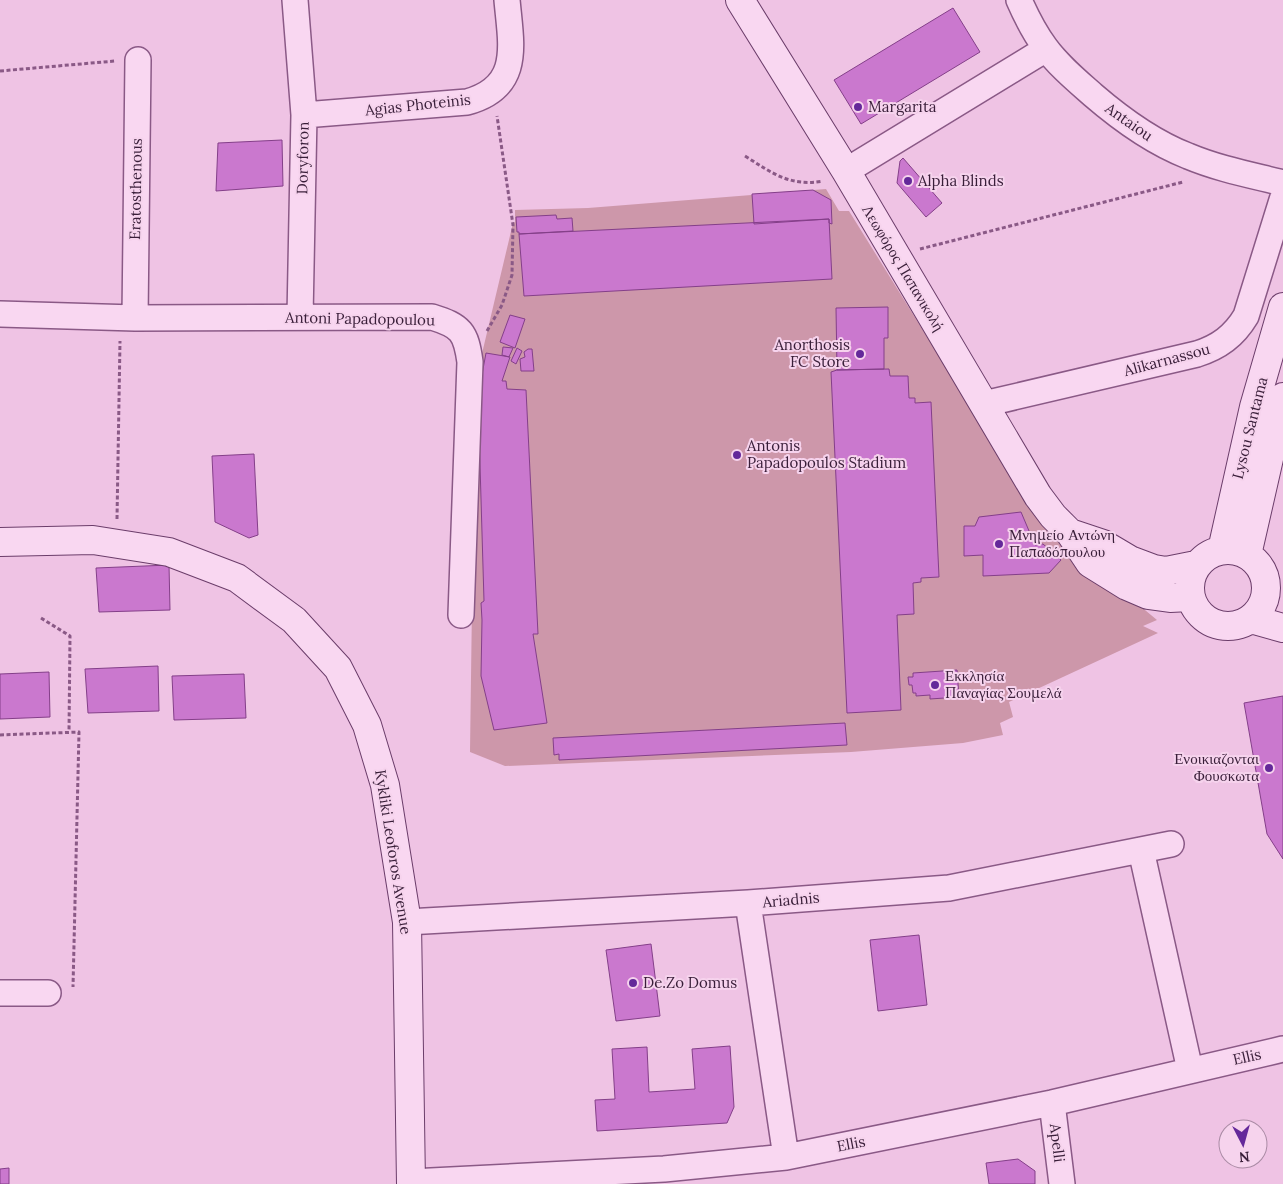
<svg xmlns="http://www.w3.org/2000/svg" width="1283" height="1184" font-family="Lora,serif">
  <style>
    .green { fill: #cd97aa }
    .building { fill: #ca78ce; stroke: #843f89 }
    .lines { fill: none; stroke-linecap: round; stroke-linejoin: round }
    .street-casing { stroke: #8a5986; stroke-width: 28 }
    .secondary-casing { stroke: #6b3d6a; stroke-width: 30 }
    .path { stroke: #8a5986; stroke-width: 3; stroke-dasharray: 4 2.5; stroke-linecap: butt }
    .street { stroke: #f9d7f1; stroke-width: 25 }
    .secondary { stroke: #f9d7f1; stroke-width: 28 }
    .poi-dot { fill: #64289a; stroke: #f6d3ed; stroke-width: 2 }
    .labels { text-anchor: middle; stroke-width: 4; stroke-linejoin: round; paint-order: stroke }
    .street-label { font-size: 15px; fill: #391e39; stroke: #f6d3ed }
    .poi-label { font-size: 15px; fill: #391e39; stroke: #f6d3ed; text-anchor: start }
  </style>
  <rect width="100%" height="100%" fill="#efc3e4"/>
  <!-- green -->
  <path class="green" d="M826,189L839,211H849L1045,527L1157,620L1143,626L1158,633L1009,702L1013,717L1000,723L1003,735L963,743L851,752L505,766L470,752L475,383L513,223L515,222V210L588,208Z"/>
  <!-- building -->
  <path class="building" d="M953,8L980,52L861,124L834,80Z
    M282,140L283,186L216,191L218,143Z
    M903,158L942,203L926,217L897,183L900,161Z
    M813,190L831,200L832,224L829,223V219L754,224L752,194Z
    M556,215L557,219L572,218L573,231L519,234V232H517L516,217Z
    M829,219L832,279L524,296L519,234Z
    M888,307V338H884V369L837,370L836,308Z
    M510,315L525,319L515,348L500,342Z
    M503,347L513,348L509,357L502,355Z
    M517,348L522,351L516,364L511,361Z
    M528,349H532L534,371H521L520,359L525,357L524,352Z
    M486,353L510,357L502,381H506L507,389L526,390L538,634H533L547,723L494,730L481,676L482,620L481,603L484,601L478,396Z
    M889,369L890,376H908L909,398H915V403L931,402L939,577L921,578V582L913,583L914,614L897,615L901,710L847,713L831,372L837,370Z
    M254,454L258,535L249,538L215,522L212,456Z
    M1021,512L1035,545L1043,544L1061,560L1049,573L983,576V555L964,556V526H975L979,517Z
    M169,565L170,610L99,612L96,568Z
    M158,666L159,711L88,713L85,669Z
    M957,670L959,697L930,699V695L916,696V693H913L912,685H909L908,677H913V673Z
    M49,672L50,717L0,719V674Z
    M244,674L246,718L174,720L172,676Z
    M1283,696V859L1267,834L1244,703Z
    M845,723L847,745L559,760V754L554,755L553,738Z
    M919,935L927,1005L878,1011L870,940Z
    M651,944L660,1016L616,1021L606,950Z
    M730,1046L734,1107L727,1123L597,1131L595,1100L615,1099L612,1049L647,1047L649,1092L695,1089L692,1049Z
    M1018,1159L1035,1171V1184H989L986,1163Z
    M9,1168V1184H0V1169Z"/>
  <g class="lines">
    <!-- street casing -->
    <g class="street-casing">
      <path id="street" d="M295,0L304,115L300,317
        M1019,0C1026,16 1034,32 1045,47C1058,65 1076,80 1093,95C1122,120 1152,142 1188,156C1219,169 1251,175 1283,183
        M304,115L467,102C522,87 511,45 507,0
        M846,171L1046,49
        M0,314L135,318L432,317C461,326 466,332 470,362L461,615
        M135,318L138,60
        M984,404L1197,354C1219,347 1234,336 1246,316L1283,197
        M1141,850L1190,1070
        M748,903L786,1157
        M407,922L748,903L949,888L1171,844
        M0,993H48
        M1052,1103L1062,1184
        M411,1182L664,1169L786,1157L1052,1103L1283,1049"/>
    </g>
    <!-- secondary casing -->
    <g class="secondary-casing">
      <path id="secondary" d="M740,0L846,171L1038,496L1053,516L1070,533L1090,563L1127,586L1148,595L1170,598L1190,597
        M1070,533L1103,544L1130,560L1154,569L1166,571L1196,565
        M0,542L93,540L169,552L237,578L294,620L338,668L367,725L385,785L407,922L411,1184
        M1190 588a38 38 0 1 1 76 0a38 38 0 1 1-76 0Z
        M1222,550L1254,407L1283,307
        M1247,555L1283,397
        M1251,619L1283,628"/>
    </g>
    <!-- path -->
    <path class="path" d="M0,71L115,61
      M745,156C772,173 790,187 823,181
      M920,249L1183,182
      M487,331L502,305L512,275L513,225L497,116
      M117,519L120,341
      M41,618L70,636L69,732
      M0,735L79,732L73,987"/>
    <!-- street -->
    <use href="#street" class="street"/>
    <!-- secondary -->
    <use href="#secondary" class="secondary"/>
  </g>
  <!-- markers -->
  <g class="poi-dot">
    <circle cx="858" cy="107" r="5"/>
    <circle cx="908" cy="181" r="5"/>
    <circle cx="860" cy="354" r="5"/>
    <circle cx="737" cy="455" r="5"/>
    <circle cx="999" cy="544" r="5"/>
    <circle cx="935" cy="685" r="5"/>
    <circle cx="1269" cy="768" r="5"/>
    <circle cx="633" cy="983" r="5"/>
  </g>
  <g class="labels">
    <!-- street labels -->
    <g class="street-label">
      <text transform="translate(418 105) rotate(-6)" y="5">Agias Photeinis</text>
      <text transform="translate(1129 122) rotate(35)" y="5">Antaiou</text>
      <text transform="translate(303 158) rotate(-89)" y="5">Doryforon</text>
      <text transform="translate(136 189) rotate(-89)" y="5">Eratosthenous</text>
      <text transform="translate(903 268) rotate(59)" y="5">Λεωφόρος Παπανικολή</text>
      <text transform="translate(360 319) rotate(1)" y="5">Antoni Papadopoulou</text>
      <text transform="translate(1167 360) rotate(-15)" y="5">Alikarnassou</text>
      <text transform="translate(1250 428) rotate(-76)" y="5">Lysou Santama</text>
      <text transform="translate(393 852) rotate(81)" y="5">Kykliki Leoforos Avenue</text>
      <text transform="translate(791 900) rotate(-5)" y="5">Ariadnis</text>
      <text transform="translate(1247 1057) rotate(-13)" y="5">Ellis</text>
      <text transform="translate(1057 1143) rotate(83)" y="5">Apelli</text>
      <text transform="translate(851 1144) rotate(-11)" y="5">Ellis</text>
    </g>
    <!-- poi labels -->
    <g class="poi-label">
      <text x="868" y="112">Margarita</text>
      <text x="918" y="186">Alpha Blinds</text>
      <text x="850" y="350" text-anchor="end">Anorthosis<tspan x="850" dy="17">FC Store</tspan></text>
      <text x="747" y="451">Antonis<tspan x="747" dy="17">Papadopoulos Stadium</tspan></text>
      <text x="1009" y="540">Μνημείο Αντώνη<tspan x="1009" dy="17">Παπαδόπουλου</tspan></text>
      <text x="945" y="681">Εκκλησία<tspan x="945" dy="17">Παναγίας Σουμελά</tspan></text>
      <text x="1259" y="764" text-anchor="end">Ενοικιαζονται<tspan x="1259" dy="17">Φουσκωτα</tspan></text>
      <text x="643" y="988">De.Zo Domus</text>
    </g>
  </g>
  <!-- north arrow -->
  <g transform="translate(1243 1144) rotate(174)"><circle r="24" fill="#f6d3ed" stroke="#aa8ba5"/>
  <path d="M0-4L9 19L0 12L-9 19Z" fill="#64289a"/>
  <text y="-8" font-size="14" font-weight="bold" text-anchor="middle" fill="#391e39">N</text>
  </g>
</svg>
